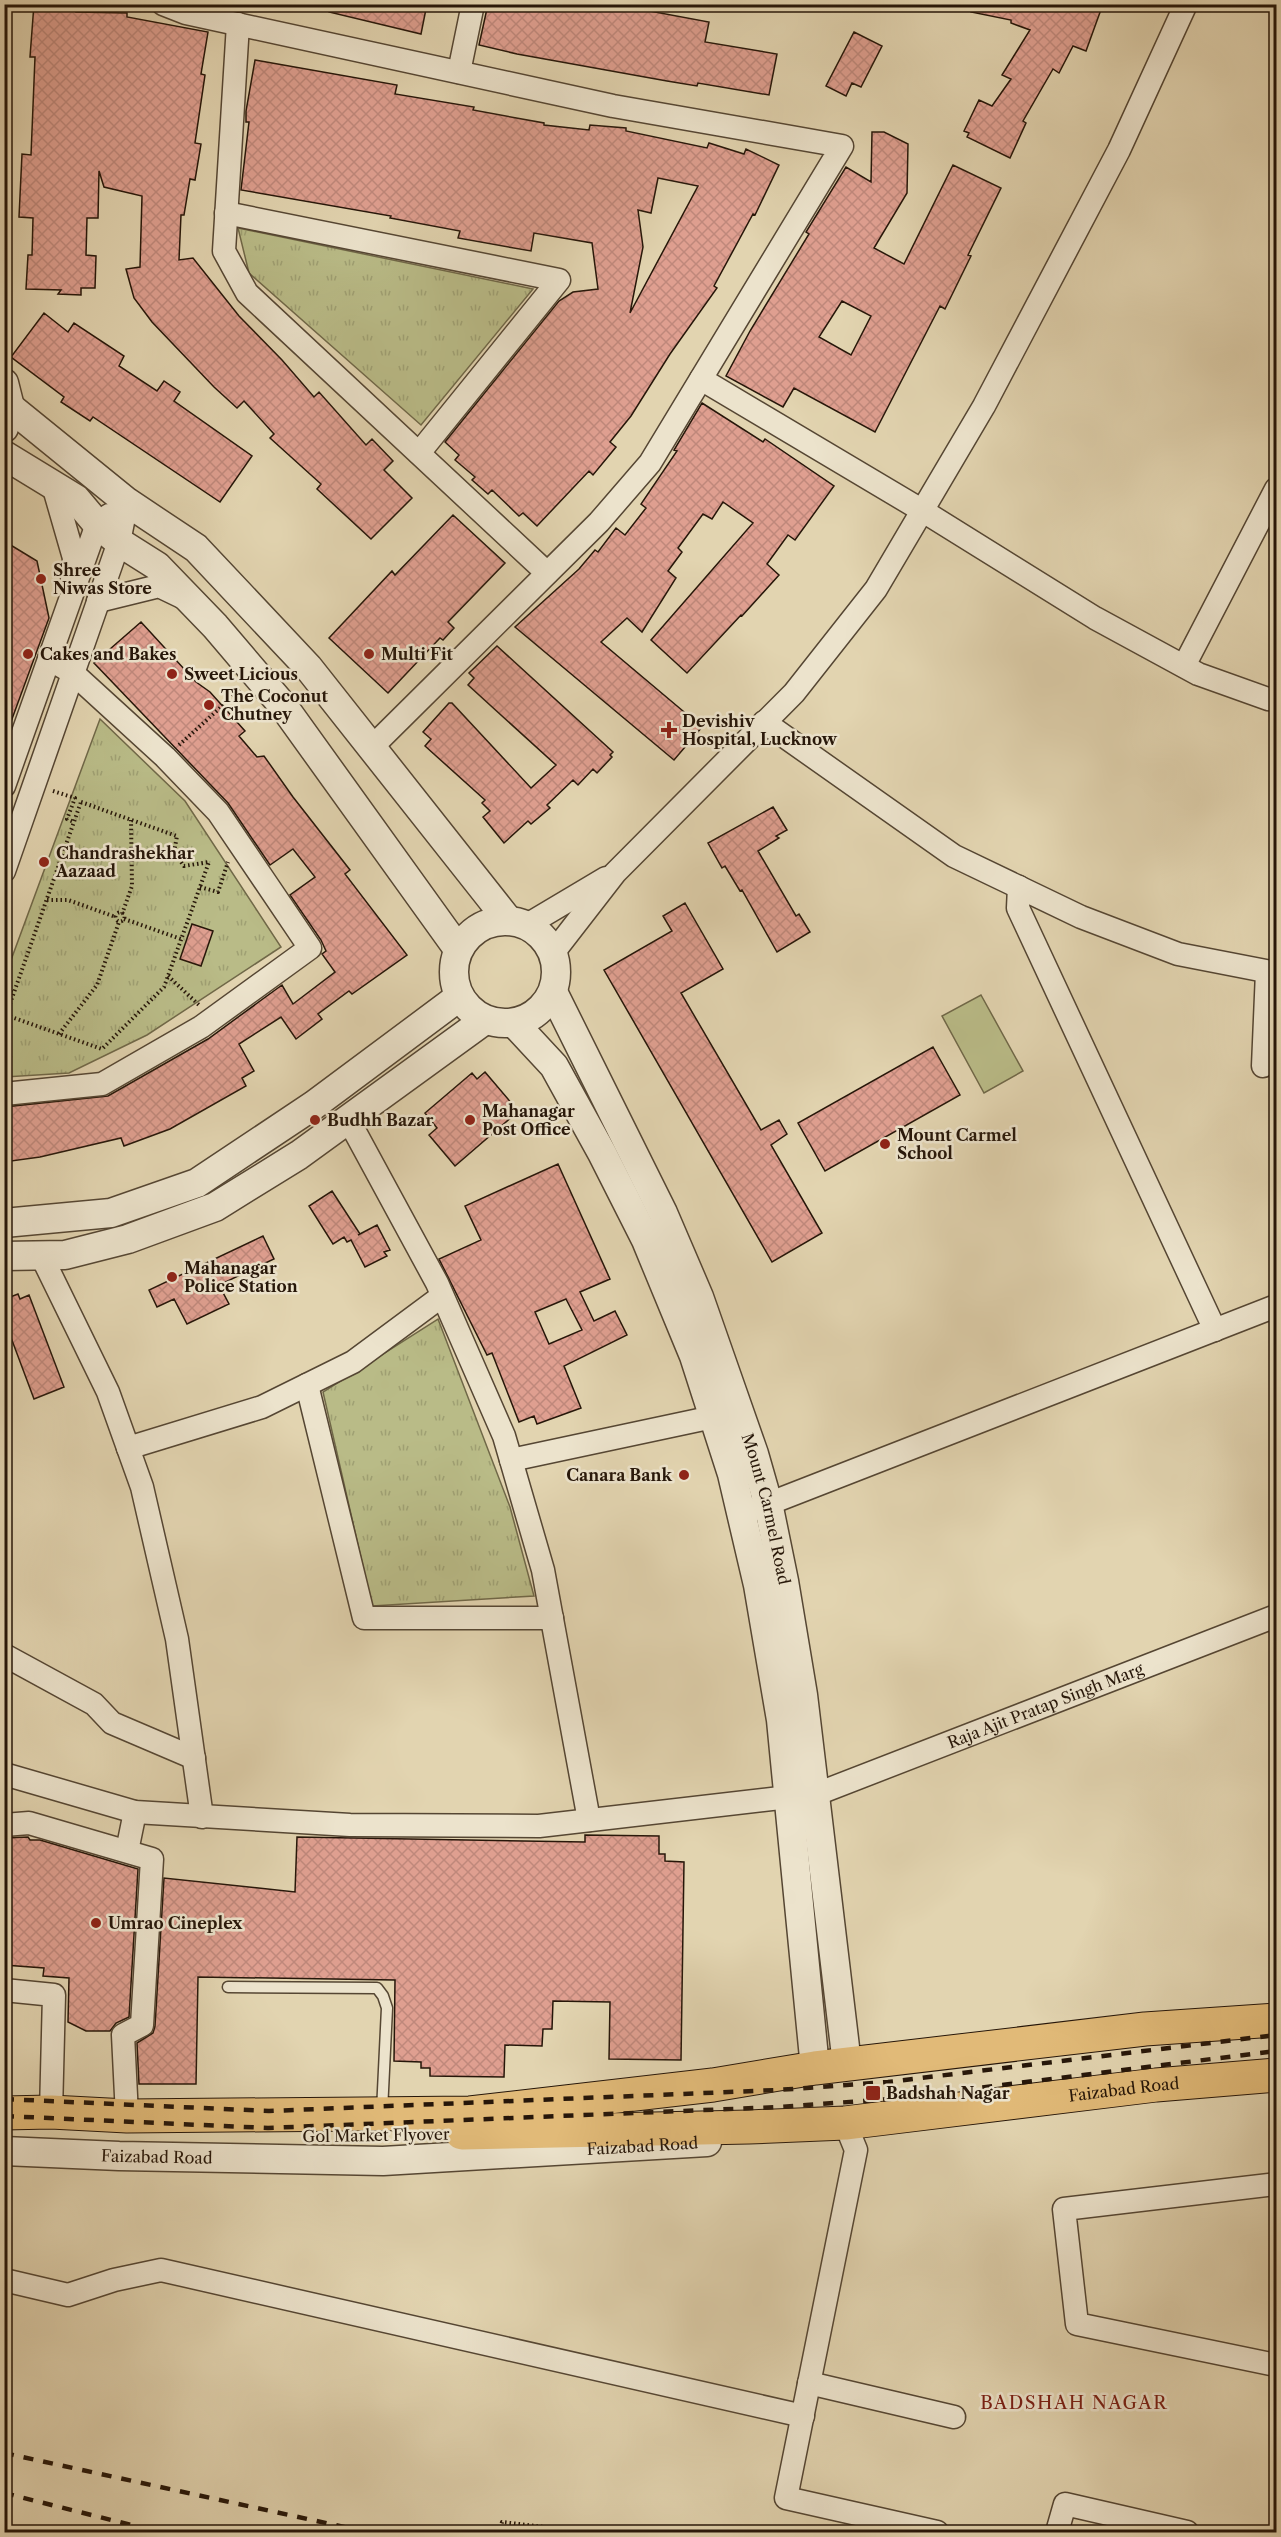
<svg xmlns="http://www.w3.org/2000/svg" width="1281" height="2537" font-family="'Libre Caslon Text',serif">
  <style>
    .grass { fill: url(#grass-tufts); stroke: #706848; stroke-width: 1.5 }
    .pitch { fill: #b9bb87; stroke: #706848; stroke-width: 1.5 }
    .building { fill: url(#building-cross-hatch); stroke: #261609; stroke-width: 1.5; fill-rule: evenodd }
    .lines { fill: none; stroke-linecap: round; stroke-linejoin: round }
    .service-casing { stroke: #554633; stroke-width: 13 }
    .minor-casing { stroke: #554633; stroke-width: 25 }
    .tertiary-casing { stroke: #554633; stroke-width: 31 }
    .primary-casing { stroke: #261609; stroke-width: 35 }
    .path { stroke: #261609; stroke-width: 4; stroke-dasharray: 1.5 3; stroke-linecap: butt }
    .service { stroke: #ece3cc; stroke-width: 10 }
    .minor { stroke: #ece3cc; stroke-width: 22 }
    .tertiary { stroke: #ece3cc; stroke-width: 28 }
    .primary { stroke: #e1ba78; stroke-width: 33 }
    .rail { stroke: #261609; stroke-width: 4.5; stroke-dasharray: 10 10; stroke-linecap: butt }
    .poi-dot { fill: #8f2418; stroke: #ece3cc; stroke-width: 2 }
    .labels { text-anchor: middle; stroke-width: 5; stroke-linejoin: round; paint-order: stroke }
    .poi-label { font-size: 16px; font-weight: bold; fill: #261609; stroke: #ece3cc; text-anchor: start }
    .street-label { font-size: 16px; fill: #261609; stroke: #ece3cc }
    .neighbourhood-label { font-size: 18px; letter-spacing: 1.5px; fill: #7a1f14; stroke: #ece3cc }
  </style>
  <defs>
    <pattern id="grass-tufts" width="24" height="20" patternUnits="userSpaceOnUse" patternTransform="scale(1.5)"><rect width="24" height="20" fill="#b9bb87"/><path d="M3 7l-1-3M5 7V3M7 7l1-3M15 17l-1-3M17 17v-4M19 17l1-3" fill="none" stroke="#9fa073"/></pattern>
    <pattern id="building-cross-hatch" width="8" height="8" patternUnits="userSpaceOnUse" patternTransform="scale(1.5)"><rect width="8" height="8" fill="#df9f90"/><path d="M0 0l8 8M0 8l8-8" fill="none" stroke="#bf887b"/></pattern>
  </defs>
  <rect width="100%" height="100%" fill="#e2d4b0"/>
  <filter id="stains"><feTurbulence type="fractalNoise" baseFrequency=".00333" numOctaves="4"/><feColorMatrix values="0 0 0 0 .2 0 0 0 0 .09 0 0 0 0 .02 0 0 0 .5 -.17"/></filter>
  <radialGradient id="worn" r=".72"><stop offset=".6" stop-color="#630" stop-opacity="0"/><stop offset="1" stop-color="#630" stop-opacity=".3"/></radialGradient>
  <!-- grass -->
  <path class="grass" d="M238,228L533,289L421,425L249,273Z
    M100,719L185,801L281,947L147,1035L69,1073L5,1077L4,979Z
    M438,1319L510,1507L534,1596L372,1606L323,1392Z"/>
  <!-- pitch -->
  <path class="pitch" d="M981,995L1023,1071L984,1093L942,1016Z"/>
  <!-- building -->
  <path class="building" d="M34,4H77L76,12L127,13V17L208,32L201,74L205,75L195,143L201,144L195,180L190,179L184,215H181L179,260L193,258L239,316L282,360L314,397L319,392L366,445L372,439L393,461L384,470L412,498L371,539L317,489L321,484L270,438L274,434L244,401L237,408L214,387L152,322L134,298L126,269L140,267L142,196L104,187L99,171L98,218H87L86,255L96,256L95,288H81V295L58,294L61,290L26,289L28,255H32L33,218L19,217L22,154L31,155L35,57H30Z
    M330,4H427L421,34L329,12Z
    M488,4H612L709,22L705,42L777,54L769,95L698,83L697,86L667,81L517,54L479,45Z
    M972,4H1103L1086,51L1073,46L1059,73L1053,69L1023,121L1026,123L1010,158L967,137L969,133L964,131L979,100L992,106L1011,79L1002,75L1030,30L1011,23V20L971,12Z
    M854,32L882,46L861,87L852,83L846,96L826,86Z
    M255,60L397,85L395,94L474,107L473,110L544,123V125L589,130L590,125L626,128V131L707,148L709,143L744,154L746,149L779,165L755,215L753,214L714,286L717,288L670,354L631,416L610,442L616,447L593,475L589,471L537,526L523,513L519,516L492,490L488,494L472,480L475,477L455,460L459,455L445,442L559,301L573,292L598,289L592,243L534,233L531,251L458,238L460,231L390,218L391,216L241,190L249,122H246V111ZM658,178L698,186L630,313L643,247L638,210L651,213Z
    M872,132H884L908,144L907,193L874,248L904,264L953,165L1001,188L968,255L971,256L945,309L940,306L875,432L794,388L783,407L726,376L750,331L809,234L806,232L846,167L871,182ZM842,301L871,316L851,355L819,337Z
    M44,313L68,332L74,323L124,356L119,366L157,391L164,381L180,392L174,401L252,456L220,502L93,417L90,421L61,402L64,397L11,357Z
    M702,403L763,442L765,439L834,486L795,540L788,535L767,564L779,575L742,616L741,615L687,673L651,640L753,523L723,502L712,519L703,514L678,548L682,552L668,571L676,578L642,632L627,618L601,642L702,727L674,760L515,627L579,569L595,550L598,552L616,528L625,535L646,508L641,504L677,451L674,450Z
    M453,515L505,563L448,622L454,628L443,640L440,638L388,693L329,638L392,571L395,575Z
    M4,541L37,561L49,618L5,738Z
    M141,622L196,682L210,692L245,731L239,736L257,757L264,756L293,797L350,870L345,874L407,955L352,994L349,991L318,1014L322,1019L296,1039L281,1017L239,1044L254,1071L242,1078L246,1086L170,1129L124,1146L121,1138L40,1157L4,1162V1107L108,1096L208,1039L282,985L293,1004L335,972L322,954L326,951L321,940L290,895L315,877L293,849L270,865L228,803L94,663Z
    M497,646L613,752L610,755L612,757L597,773L593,769L578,785L573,780L547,805L550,808L531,824L528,821L504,843L483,817L490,811L482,803L485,800L425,746L431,739L423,732L449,703H452L531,788L556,765L468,685L474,678L469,673Z
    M773,807L787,830L776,836L779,838L758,851L796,916L799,914L810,932L777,952L742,890L740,891L725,866L722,868L708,843Z
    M685,903L723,969L681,993L761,1130L779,1120L787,1134L771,1145L822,1233L772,1262L604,970L672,931L663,916Z
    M192,924L213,931L201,966L180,959Z
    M933,1047L960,1095L825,1171L798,1123Z
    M485,1072L513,1105L508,1110L513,1116L455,1166L429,1135L437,1128L425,1113L472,1073L477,1079Z
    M558,1164L610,1279L580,1292L594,1321L615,1311L627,1335L564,1366L581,1408L537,1424L534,1416L519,1422L492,1353L487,1355L439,1259L481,1240L465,1206ZM566,1299L582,1330L549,1344L535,1312Z
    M332,1191L360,1234L358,1235L377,1225L390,1250L384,1252L387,1256L365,1267L351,1240L347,1242L344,1237L333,1244L309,1206Z
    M263,1236L274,1259L219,1285L229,1304L187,1324L174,1299L157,1307L149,1290Z
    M18,1294L20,1299L29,1295L64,1387L34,1399L4,1319L5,1299Z
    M585,1835L659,1836V1854H665V1861L684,1862L681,2060L609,2059L610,2002L553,2001L552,2029H543L542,2046L505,2045L504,2077L430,2076V2068H421V2062L394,2061L395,1980L198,1977L196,2084H139L137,2043L153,2033L155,2026L164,1878L295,1892L297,1837L585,1842Z
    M28,1837L30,1840H40L138,1869L129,2017L116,2023L110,2031H86L68,2022L69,1978L43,1976L44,1968L4,1965V1838Z"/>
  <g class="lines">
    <!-- service casing -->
    <g class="service-casing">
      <path id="service" d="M228,1987L377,1988L383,1996L387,2008L382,2111"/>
    </g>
    <!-- minor casing -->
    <g class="minor-casing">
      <g id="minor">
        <path d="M163,4L186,13L613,106L842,146L650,463L599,522L371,748"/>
        <path d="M238,24L224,251L247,293L547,573"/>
        <path d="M459,72L473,4"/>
        <path d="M226,213L559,280L419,453"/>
        <path d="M701,379L923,511L1095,618L1198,674L1268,699L1276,700"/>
        <path d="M53,485L74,558L72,578"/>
        <path d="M98,601L159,586L184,598"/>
        <path d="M1184,666L1276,489"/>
        <path d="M764,722L954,856L1081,917L1178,954L1276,973"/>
        <path d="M4,786L97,524L109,515"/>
        <path d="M4,871L119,542L127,502"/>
        <path d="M1019,887L1018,908L1215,1330"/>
        <path d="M527,925L606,878"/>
        <path d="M553,953L615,873L794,693L876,589L984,406L1119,150L1186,4"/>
        <path d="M1263,1066L1267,972"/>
        <path d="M4,1094L102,1084L201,1027L310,948L218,812L165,757L73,673L49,659"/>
        <path d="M348,1119L437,1283L504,1436L543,1570L589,1820"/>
        <path d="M41,1255L108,1392L142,1487L177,1639L202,1817"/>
        <path d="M307,1385L364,1618H552"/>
        <path d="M128,1448L262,1407L353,1362L442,1296"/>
        <path d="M511,1460L713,1417"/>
        <path d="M755,1509L1276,1306"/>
        <path d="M4,1655L94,1704L112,1723L194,1758"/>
        <path d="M4,1774L135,1812L350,1825L539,1826L789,1797"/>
        <path id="s1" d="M814,1795L1276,1616"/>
        <path d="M4,1825L29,1823L152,1859L142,2025L123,2035L127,2116"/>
        <path d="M127,1851L135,1812"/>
        <path d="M4,1990L54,1995L51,2112"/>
        <path d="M845,2123L856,2150L786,2498L937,2532"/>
        <path d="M1276,2184L1064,2209L1077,2324L1276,2365"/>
        <path d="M4,2280L68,2295L114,2280L161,2270L803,2416"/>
        <path d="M809,2383L954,2417"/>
        <path d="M1057,2532L1065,2504L1187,2532"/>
      </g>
    </g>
    <!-- tertiary casing -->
    <g class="tertiary-casing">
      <g id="tertiary">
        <path d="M4,383L10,407L4,428"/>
        <path d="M10,407L127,502L196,548L308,667L508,920"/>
        <path d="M4,455L76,499L97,524L119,542L157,566L215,626L284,707L458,949"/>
        <circle cx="505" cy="972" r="51"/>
        <path id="s2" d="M553,992L663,1213L699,1297L754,1454L768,1503L784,1581L803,1695L847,2064"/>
        <path d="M514,1023L554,1066L602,1153L646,1240L694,1356L732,1474L758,1585L781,1720L815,2068"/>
        <path d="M4,1223L111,1213L197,1183L314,1105L459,997"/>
        <path d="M4,1256L65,1255L128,1239L215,1207L299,1155L485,1020"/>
        <path id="s3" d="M4,2151L119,2156L383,2161L707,2142"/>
      </g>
    </g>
    <!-- primary casing -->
    <g class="primary-casing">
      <g id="primary">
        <path d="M4,2113L51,2112L127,2116L470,2113L713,2085L815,2068L1145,2029L1276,2020"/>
        <path id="s4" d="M462,2133L749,2127L845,2123L1156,2085L1276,2075"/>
      </g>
    </g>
    <!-- path -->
    <path class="path" d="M179,745L240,690
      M53,791L75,798L67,819L74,822
      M81,802L177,836L174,852L184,866L209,862L164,987L102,1049L6,1015Z
      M200,887L218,892L228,862
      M47,900H68L116,917
      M115.5 917a4.5 4.5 0 1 1 9 0a4.5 4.5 0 1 1-9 0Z
      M122,914L132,886L131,820
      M124,919L181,939
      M168,976L199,1005
      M4,993L6,990L14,993
      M59,1034L97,985L119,922
      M499,2532L502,2522L553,2528"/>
    <!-- service -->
    <use href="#service" class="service"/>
    <!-- minor -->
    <use href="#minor" class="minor"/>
    <!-- tertiary -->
    <use href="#tertiary" class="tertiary"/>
    <!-- primary -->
    <use href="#primary" class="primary"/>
    <!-- rail -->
    <path class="rail" d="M4,2099L269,2111L778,2090L888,2082L1276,2035
      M4,2116L268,2128L779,2107L890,2099L1276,2051
      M4,2453L367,2532
      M4,2493L159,2532"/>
  </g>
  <!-- markers -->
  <g class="poi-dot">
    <circle cx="41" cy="579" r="6"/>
    <circle cx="28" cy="654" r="6"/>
    <circle cx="369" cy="654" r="6"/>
    <circle cx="172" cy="674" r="6"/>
    <circle cx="209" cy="705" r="6"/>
    <path d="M666 721h6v6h6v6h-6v6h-6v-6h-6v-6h6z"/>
    <circle cx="44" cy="862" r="6"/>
    <circle cx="315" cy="1120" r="6"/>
    <circle cx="470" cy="1120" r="6"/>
    <circle cx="885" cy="1144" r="6"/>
    <circle cx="172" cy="1277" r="6"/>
    <circle cx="684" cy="1475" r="6"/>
    <circle cx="96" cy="1923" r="6"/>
    <rect x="865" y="2085" width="16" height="16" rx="3"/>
  </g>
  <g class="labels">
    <!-- poi labels -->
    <g class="poi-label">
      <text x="53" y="576">Shree<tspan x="53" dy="18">Niwas Store</tspan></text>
      <text x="40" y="660">Cakes and Bakes</text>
      <text x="381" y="660">Multi Fit</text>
      <text x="184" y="680">Sweet Licious</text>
      <text x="221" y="702">The Coconut<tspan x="221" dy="18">Chutney</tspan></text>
      <text x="682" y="727">Devishiv<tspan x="682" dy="18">Hospital, Lucknow</tspan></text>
      <text x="56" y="859">Chandrashekhar<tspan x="56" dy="18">Aazaad</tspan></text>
      <text x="482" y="1117">Mahanagar<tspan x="482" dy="18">Post Office</tspan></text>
      <text x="327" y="1126">Budhh Bazar</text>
      <text x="897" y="1141">Mount Carmel<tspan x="897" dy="18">School</tspan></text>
      <text x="184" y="1274">Mahanagar<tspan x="184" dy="18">Police Station</tspan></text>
      <text x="672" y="1481" text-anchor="end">Canara Bank</text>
      <text x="108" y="1929">Umrao Cineplex</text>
      <text x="886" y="2099">Badshah Nagar</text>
    </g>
    <!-- street labels -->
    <g class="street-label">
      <text dy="6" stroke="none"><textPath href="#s2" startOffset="561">Mount Carmel Road</textPath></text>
      <text dy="6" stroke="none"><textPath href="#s1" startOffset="248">Raja Ajit Pratap Singh Marg</textPath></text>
      <text dy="6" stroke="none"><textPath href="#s4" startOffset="664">Faizabad Road</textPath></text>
      <text transform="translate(376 2135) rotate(-1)" y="6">Gol Market Flyover</text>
      <text dy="6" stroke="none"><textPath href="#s3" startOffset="639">Faizabad Road</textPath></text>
      <text dy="6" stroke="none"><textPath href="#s3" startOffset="153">Faizabad Road</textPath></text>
    </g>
    <!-- neighbourhood labels -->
    <g class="neighbourhood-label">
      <text x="1074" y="2409">BADSHAH NAGAR</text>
    </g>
  </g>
  <!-- margin -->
  <rect width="1281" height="2537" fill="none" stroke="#e2d4b0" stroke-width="24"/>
  <rect x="6" y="6" width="1269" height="2525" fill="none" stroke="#261609" stroke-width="3"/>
  <rect x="12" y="12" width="1257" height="2513" fill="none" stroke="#261609" stroke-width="1.5"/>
  <rect width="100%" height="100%" filter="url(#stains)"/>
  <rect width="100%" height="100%" fill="url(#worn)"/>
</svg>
